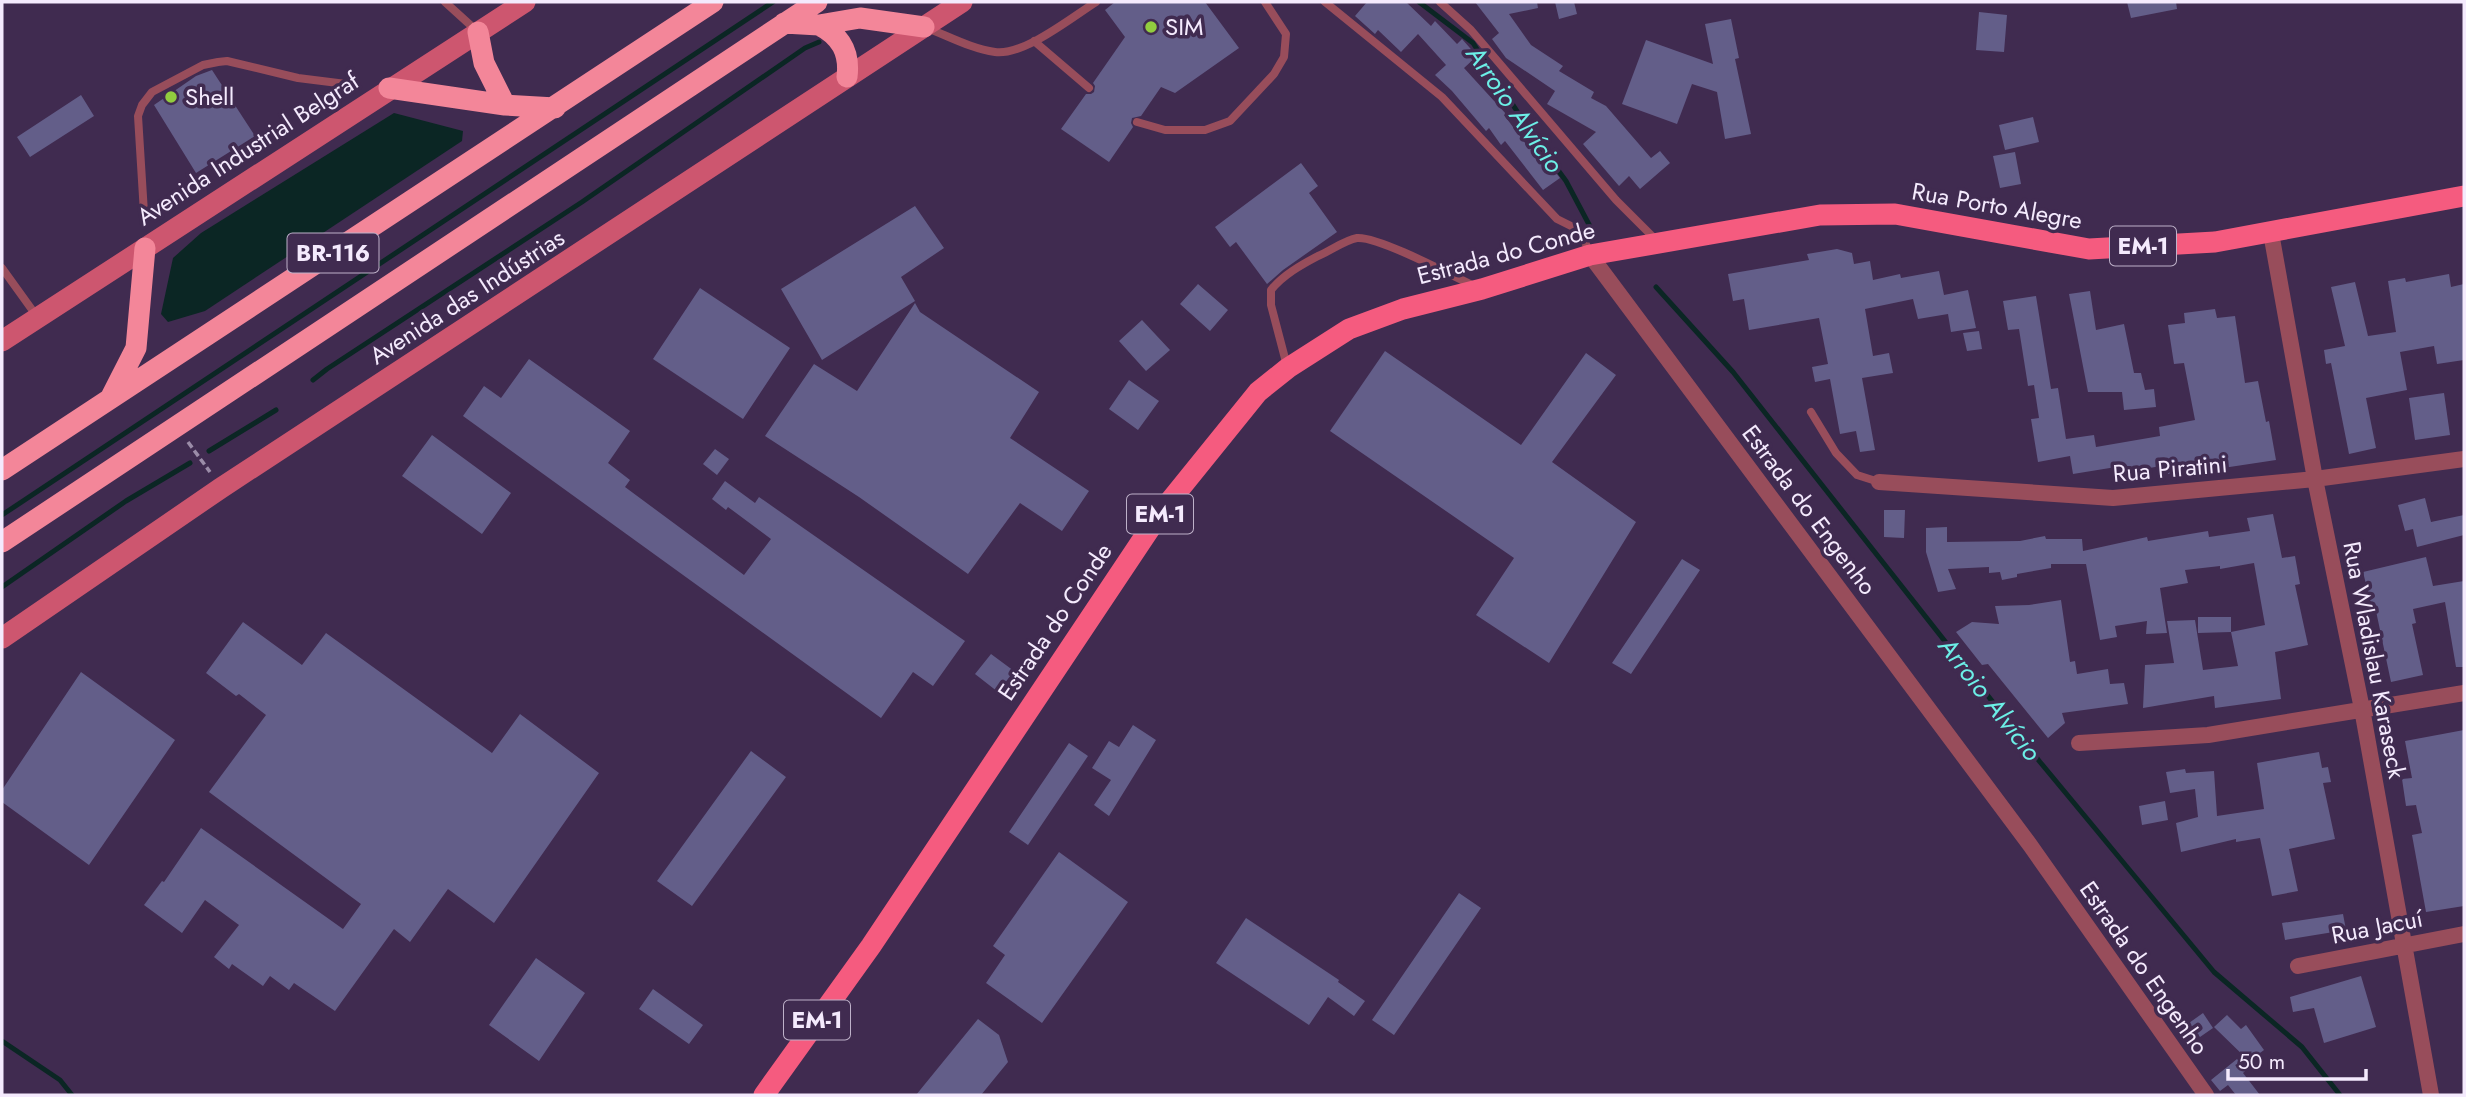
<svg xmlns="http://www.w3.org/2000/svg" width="2466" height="1097" font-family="Jost,sans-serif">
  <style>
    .water { fill: #0b2624 }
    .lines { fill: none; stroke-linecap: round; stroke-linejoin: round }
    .stream { stroke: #0b2624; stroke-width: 5 }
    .building { fill: #635e89 }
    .path { stroke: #9b8ca8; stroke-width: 3.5; stroke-dasharray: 7 3.5; stroke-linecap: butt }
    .lane { stroke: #984d5b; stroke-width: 8 }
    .street { stroke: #984d5b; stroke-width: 16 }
    .secondary { stroke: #cd566f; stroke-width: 21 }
    .primary { stroke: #f55b7f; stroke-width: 21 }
    .highway { stroke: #f38699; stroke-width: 21 }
    .poi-dot { fill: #92cd3f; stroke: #402b50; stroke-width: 2.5 }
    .labels { text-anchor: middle; stroke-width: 7; stroke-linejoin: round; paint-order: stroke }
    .shield { fill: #402b50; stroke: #beb1c9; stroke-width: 2 }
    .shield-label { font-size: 23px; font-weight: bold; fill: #f4eafd }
    .poi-label { font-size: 24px; fill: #f4eafd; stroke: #402b50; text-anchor: start }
    .street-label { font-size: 24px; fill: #f4eafd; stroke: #402b50 }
    .water-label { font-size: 26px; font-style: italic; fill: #6cefe7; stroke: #402b50 }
  </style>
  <rect width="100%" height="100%" fill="#402b50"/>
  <!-- water -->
  <path class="water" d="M394,113L463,131L462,141L205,311L168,322L161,314L173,258L201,233Z"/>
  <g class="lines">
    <!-- stream -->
    <path class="stream" d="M1419,2L1473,43L1533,136L1566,181L1593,232
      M1656,287L1733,372L2040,762L2214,972L2302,1047L2340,1095
      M313,380L327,369L582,202L805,48L819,42
      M209,451L276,410
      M2,515L773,2
      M2,587L126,501L190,463
      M2,1041L60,1080L72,1095"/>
  </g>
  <!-- building -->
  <path class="building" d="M1115,2H1205L1239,48L1175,93L1161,87L1141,116L1132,118L1131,123L1133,127L1109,162L1061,129L1086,94H1091L1094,92L1095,86L1093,83L1125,37L1105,10Z
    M1367,2H1406L1431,26L1435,21L1457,44L1462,39L1477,56L1464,68L1506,114L1504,115L1528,147L1532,143L1560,178L1543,190L1505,141L1501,145L1489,128L1486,131L1452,91L1435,75L1446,65L1418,34L1401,52L1378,30L1375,34L1355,16Z
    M1475,2H1537L1538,8L1509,14L1531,45L1563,66L1559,71L1594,92L1591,98L1606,106L1651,158L1660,151L1670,163L1640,189L1629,176L1619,186L1583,144L1596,132L1547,104L1555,91L1506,58L1492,39L1499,33Z
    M1555,2H1574L1577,14L1559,19Z
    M2127,2H2176L2177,9L2131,18Z
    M1979,12L2007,15L2004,52L1976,50Z
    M1731,19L1739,58L1735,59L1751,134L1725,139L1717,92L1692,84L1677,124L1622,104L1646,40L1713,64L1705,24Z
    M212,70L255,136L196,173L154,105L196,76Z
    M81,95L94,116L30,157L17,137Z
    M2033,117L2039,142L2005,150L1999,125Z
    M2015,152L2021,184L2000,188L1993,156Z
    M1301,163L1318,186L1309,193L1337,232L1283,270L1267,284L1236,242L1230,247L1215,227Z
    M915,206L944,248L901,277L915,301L822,360L781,289Z
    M1837,249L1852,253L1854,264L1870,261L1873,280L1900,274L1901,278L1939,271L1944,295L1968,290L1976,328L1951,332L1948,314L1918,319L1913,299L1865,309L1873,356L1889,353L1893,373L1862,378L1875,450L1860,452L1856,431L1840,434L1830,379L1815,382L1812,367L1828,364L1819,318L1749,330L1744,299L1733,301L1728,274L1809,260L1807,254Z
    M2449,274L2451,287L2464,284V360L2437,364L2434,346L2400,352L2407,390L2366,398L2376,448L2349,454L2331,363L2326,364L2324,350L2345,346L2331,287L2355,282L2368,336L2396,332L2388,281L2405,278L2406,282Z
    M1198,284L1228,310L1210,331L1180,304Z
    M700,288L790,348L743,419L653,359Z
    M2090,291L2096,330L2124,324L2134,373H2141L2145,390L2154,389L2156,407L2124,410L2122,392H2088L2069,294Z
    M2036,296L2051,389L2058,388L2066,439L2094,435L2096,447L2160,436L2159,427L2195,420L2184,363L2174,364L2168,325L2185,323L2184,313L2215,309L2217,318L2235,316L2245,383L2258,381L2266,422L2269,421L2276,460L2203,471L2202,468L2168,474L2166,465L2117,474L2116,467L2073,474L2070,456L2038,462L2031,419L2039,418L2034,385L2028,386L2019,329L2008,330L2003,301Z
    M915,303L920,312L1039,392L1010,438L1089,491L1062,531L1020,503L968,574L859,497L765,436L814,364L857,391Z
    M1142,320L1170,350L1146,371L1119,341Z
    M1979,331L1982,349L1967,351L1963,333Z
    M1385,351L1521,445L1586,353L1616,375L1552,462L1636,522L1549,663L1476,615L1514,558L1330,431Z
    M529,359L630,431L608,463L630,480L625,487L744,575L771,539L728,507L726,510L712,499L725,481L755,503L759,497L965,641L933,686L913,672L881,718L463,416L484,386L501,398Z
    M1129,380L1159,401L1138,430L1109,409Z
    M2444,393L2450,435L2415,440L2409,398Z
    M432,435L511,493L482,534L402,476Z
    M715,449L729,459L717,475L703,464Z
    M2425,498L2431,522L2464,515V535L2417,547L2413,529L2405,531L2398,505Z
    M1884,510H1905L1904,538L1884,537Z
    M2273,514L2282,558L2295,556L2300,584L2295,585L2308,645L2275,652L2281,699L2215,708L2214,696L2143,708L2145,665L2174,663L2167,621L2195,620L2203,670L2238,666L2231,632L2265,625L2254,563L2220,569V566L2185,570L2188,583L2160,588L2167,633L2146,634L2147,621L2115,626L2117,637L2100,640L2086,564H2051V568L2017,574V577L2002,580L2000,572L1989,573V567L1948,569L1956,589L1938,592L1926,552V528L1947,527V542L2020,541L2045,536L2046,539H2082L2083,551L2147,537L2148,541L2208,531L2209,537L2250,531L2247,518Z
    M2426,557L2433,586L2464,581V667H2456L2445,602L2413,609L2416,623L2412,624L2423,675L2391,682L2376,611L2373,612L2363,572Z
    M1682,559L1700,570L1631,674L1612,663Z
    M2061,600L2070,662L2075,661L2077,674L2108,669L2110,684L2124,683L2128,704L2062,713L2065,723L2048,738L1988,664L1982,665L1956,632L1972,622L1999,624L1995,606L2029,605Z
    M2198,617H2231V632L2198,633Z
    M243,622L302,665L326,633L492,753L520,714L599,773L494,923L448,889L410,942L394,929L335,1011L294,983L289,990L270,976L263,986L232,964L229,969L214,957L239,925L205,900L182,933L144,905L162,881L164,882L201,828L343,929L361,904L209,792L266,715L239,694L236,696L206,673Z
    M991,654L1014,671L998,692L975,674Z
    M81,672L175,740L89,865L2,802V790Z
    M1133,725L1156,740L1109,816L1094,805L1111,780L1092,768L1109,741L1119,747Z
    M2464,730V906L2426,912L2412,835L2422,833L2416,805L2406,806L2402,779L2412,778L2405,741Z
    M1069,743L1088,756L1028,845L1009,832Z
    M751,751L786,777L692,906L657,881Z
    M2319,752L2322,768L2328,767L2331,782L2323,783L2335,839L2289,849L2298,891L2272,896L2260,838L2236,842V839L2181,852L2176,823L2198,817L2195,789L2170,793L2166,772L2185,769L2186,773L2214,771L2217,816L2264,809L2257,763Z
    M2165,801L2168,820L2142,825L2139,806Z
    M1059,852L1128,902L1042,1023L986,983L1005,955L993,946Z
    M1459,893L1481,908L1394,1035L1372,1020Z
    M2343,914L2346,930L2285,940L2282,923Z
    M1246,918L1339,980L1338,982L1365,1001L1354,1016L1328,997L1309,1025L1216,963Z
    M536,958L585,993L539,1061L489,1025Z
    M2361,976L2376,1027L2324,1043L2314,1008L2293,1012L2290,997Z
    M653,989L703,1025L689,1044L639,1009Z
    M2203,1013L2213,1028L2200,1037L2189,1023Z
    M2227,1015L2241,1029L2246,1025L2264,1050L2249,1061L2214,1027Z
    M978,1019L999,1035L1008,1062L981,1095H916Z
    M2237,1059L2246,1070L2243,1073L2260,1095H2236L2228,1085L2220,1091L2211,1080Z"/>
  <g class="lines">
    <!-- path -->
    <path class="path" d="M188,442L210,472"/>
    <!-- lane -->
    <path class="lane" d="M445,2L478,32
      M1325,2L1442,97L1557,219L1581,231L1590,255
      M1440,2L1471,30L1616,200L1658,242
      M927,28C948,36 972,49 995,52C1024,56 1072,17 1096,2
      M1034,41L1089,88
      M1137,122L1165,130H1205L1230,121L1274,74L1284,57L1286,34L1265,2
      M144,213L138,116L142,105L152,92L203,65L218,62L227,61L298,78L346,84
      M2,268L38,318
      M1287,366L1271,305V290C1283,275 1301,265 1318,256C1330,251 1345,240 1357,238C1378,236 1453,276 1476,287
      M1811,412L1836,453L1857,475L1879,482"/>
    <!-- street -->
    <path class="street" d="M2271,233L2315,479L2362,709L2431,1095
      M1590,255L2030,845L2206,1095
      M1879,482L2113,498L2315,479L2464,459
      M2079,743L2208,735L2464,693
      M2298,966L2464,934"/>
    <!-- secondary -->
    <path class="secondary" d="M2,341L525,2
      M2,638L221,488L962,2"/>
    <!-- primary -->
    <path class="primary" d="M764,1095L871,946L1161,512L1258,392L1288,368L1349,329L1403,309L1482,289L1590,255L1820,215L1895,214L2089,249L2215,242L2464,196"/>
    <!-- highway -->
    <path class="highway" d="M784,23L819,25L860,18L924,27
      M819,25C841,36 850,53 847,77
      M478,32L484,63L505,105
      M389,88L505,105L555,108
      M111,397L136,348L145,248
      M2,470L713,2
      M2,542L817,2"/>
  </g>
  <!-- markers -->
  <g class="poi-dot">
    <circle cx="1151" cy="27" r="7"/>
    <circle cx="171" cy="97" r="7"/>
  </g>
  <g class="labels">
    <!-- shield labels -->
    <g class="shield">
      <rect x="2110" y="226.5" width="66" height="39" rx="5"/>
      <rect x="287.5" y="233.5" width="91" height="39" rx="5"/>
      <rect x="1127" y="494.5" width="66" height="39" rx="5"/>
      <rect x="784" y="1000.5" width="66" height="39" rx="5"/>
    </g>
    <g class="shield-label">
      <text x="2143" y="254">EM-1</text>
      <text x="333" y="261">BR-116</text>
      <text x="1160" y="522">EM-1</text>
      <text x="817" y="1028">EM-1</text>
    </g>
    <!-- poi labels -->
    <g class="poi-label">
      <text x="1165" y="35">SIM</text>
      <text x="185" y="105">Shell</text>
    </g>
    <!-- street labels -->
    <g class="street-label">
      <text transform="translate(248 149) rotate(-33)" y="8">Avenida Industrial Belgraf</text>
      <text transform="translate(1997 206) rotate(10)" y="8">Rua Porto Alegre</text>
      <text transform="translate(1506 253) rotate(-15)" y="8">Estrada do Conde</text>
      <text transform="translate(467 297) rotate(-33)" y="8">Avenida das Indústrias</text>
      <text transform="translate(2170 469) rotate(-5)" y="8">Rua Piratini</text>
      <text transform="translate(1809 510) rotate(53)" y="8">Estrada do Engenho</text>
      <text transform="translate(1055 622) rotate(-56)" y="8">Estrada do Conde</text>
      <text transform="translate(2374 660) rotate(79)" y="8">Rua Wladislau Karaseck</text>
      <text transform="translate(2377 927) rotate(-11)" y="8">Rua Jacuí</text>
      <text transform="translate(2144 968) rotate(55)" y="8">Estrada do Engenho</text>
    </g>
    <!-- water labels -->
    <g class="water-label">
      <text transform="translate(1515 109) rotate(55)" y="9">Arroio Alvício</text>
      <text transform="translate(1990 699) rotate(52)" y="9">Arroio Alvício</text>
    </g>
  </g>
  <!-- border -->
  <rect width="2466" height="1097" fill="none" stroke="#f4eafd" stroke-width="7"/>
  <!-- scale -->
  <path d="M2228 1069v10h138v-10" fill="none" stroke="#f4eafd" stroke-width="3.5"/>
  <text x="2238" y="1069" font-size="21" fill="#f4eafd" stroke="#402b50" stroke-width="5" paint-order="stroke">50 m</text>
</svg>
